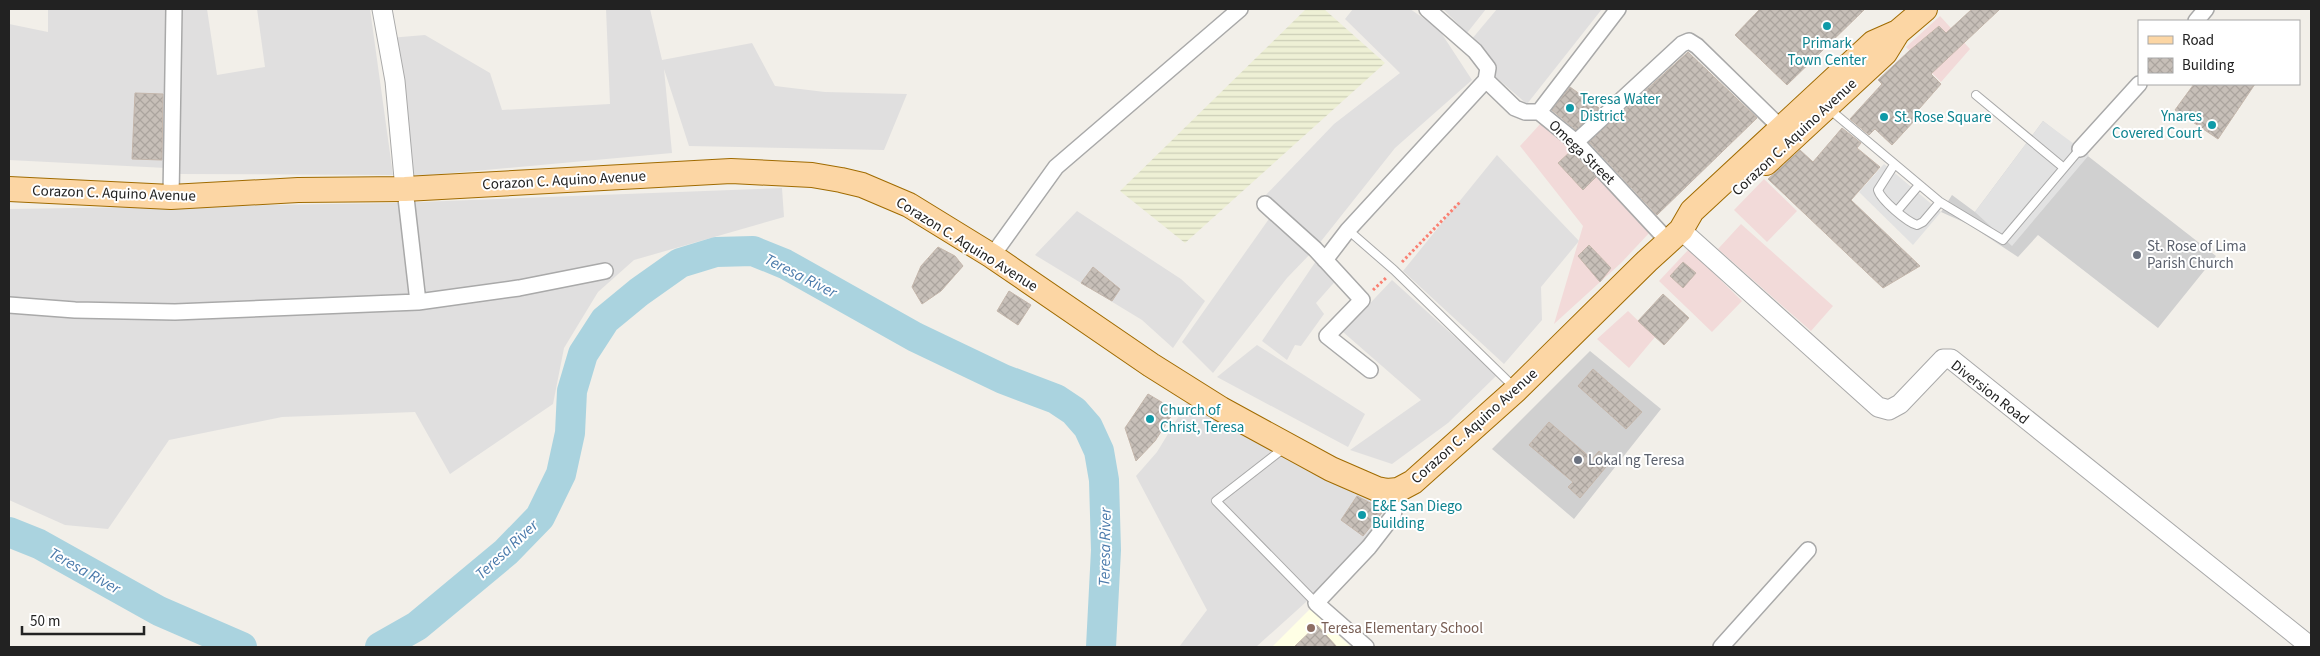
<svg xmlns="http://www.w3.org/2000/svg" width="2320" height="656" font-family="'Source Sans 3',sans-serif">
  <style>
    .residential { fill: #e0dfdf }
    .commercial { fill: #f2dad9 }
    .education { fill: #ffffe5 }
    .religious { fill: #d0d0d0 }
    .farmland { fill: url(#farmland-rules) }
    .parking { fill: #e2e2e2 }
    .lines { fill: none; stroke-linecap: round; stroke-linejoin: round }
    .river { stroke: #aad3df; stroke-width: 30 }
    .building { fill: url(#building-cross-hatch); stroke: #c4b6ab }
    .service-casing { stroke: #a9a9a9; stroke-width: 10 }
    .minor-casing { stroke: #a9a9a9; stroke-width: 18 }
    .tertiary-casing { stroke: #a9a9a9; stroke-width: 21 }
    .primary-casing { stroke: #a06b00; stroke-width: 26 }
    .path { stroke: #fa8072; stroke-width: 3; stroke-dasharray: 2.5 2.5; stroke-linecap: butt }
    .service { stroke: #fff; stroke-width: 8 }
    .minor { stroke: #fff; stroke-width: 15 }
    .tertiary { stroke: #fff; stroke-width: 19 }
    .primary { stroke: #fcd6a4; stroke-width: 24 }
    .culture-dot { fill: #0f9aa8; stroke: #fff; stroke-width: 2 }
    .worship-dot { fill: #6b7280; stroke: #fff; stroke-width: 2 }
    .education-dot { fill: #8d6e63; stroke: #fff; stroke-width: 2 }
    .labels { text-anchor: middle; stroke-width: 4; stroke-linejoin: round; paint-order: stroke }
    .culture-label { font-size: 15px; fill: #0d838f; stroke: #fff; text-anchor: start }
    .street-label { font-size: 15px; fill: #222; stroke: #fff }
    .worship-label { font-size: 15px; fill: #5b616d; stroke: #fff; text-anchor: start }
    .education-label { font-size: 15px; fill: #785e54; stroke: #fff; text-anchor: start }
    .water-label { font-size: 16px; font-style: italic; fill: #4a7aab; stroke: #fff }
  </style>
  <defs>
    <pattern id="farmland-rules" width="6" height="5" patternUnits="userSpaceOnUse" patternTransform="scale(1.25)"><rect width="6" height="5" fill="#eef0d5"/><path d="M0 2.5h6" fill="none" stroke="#ccceb7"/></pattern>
    <pattern id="building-cross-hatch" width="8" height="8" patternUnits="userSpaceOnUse" patternTransform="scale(1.25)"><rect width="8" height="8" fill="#c7bfb8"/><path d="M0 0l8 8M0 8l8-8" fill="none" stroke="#aba49e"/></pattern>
  </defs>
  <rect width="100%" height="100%" fill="#f2efe9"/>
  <!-- residential -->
  <path class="residential" d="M48,9H207L217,75L265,67L257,9H370L393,175L179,174L166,168L9,160V24L48,32Z
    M606,9H650L662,60L752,43L775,86L825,92L907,94L884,150L689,146L664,69L672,153L408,177L389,38L425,35L490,73L502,110L610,104Z
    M1353,9H1410L1438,28L1472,80L1395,148L1318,245L1263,198L1334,124L1400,73L1345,19Z
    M1443,9H1486L1467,33Z
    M1497,9H1602L1527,104L1491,73L1471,40Z
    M1497,155L1579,241L1541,287L1542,320L1504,364L1403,271Z
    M782,188L784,217L634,260L598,292L564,348L553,404L450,474L415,412L282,417L169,440L108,529L65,525L9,500V209L395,203Z
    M1077,211L1181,279L1205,301L1173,348L1142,320L1035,255Z
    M1271,216L1313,251L1287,278L1213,373L1182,342Z
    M1316,261L1339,277L1316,303L1324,314L1301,346L1295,345L1287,360L1262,341Z
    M1392,280L1497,375L1448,423L1392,464L1350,450L1421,400L1343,332Z
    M1257,345L1365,414L1348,447L1217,377Z
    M1188,401L1282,455L1388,505L1365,539L1316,593L1256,647H1179L1207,610L1136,476L1157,452Z"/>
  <!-- commercial -->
  <path class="commercial" d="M1940,16L1970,49L1941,82L1906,47Z
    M1542,122L1651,231L1621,263L1554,324L1583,226L1520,146Z
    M1764,179L1797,211L1767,242L1734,210Z
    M1741,224L1833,306L1811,331L1718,249Z
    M1689,249L1742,301L1712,332L1659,281Z
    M1628,311L1655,337L1629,368L1597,339Z"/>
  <!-- education -->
  <path class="education" d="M1310,609L1351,647H1272Z"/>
  <!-- religious -->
  <path class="religious" d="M2043,121L2216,256L2158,328L2038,235L2018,257L1968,224L1941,212L1952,195L1975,212Z
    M1590,351L1661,409L1574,519L1492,449Z"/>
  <!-- farmland -->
  <path class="farmland" d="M1306,9H1324L1385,63L1185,243L1120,191Z"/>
  <!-- parking -->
  <path class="parking" d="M2043,121L2089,155L2012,246L1975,212Z
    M1884,164L1941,212L1913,245L1859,192Z"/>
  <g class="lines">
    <!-- river -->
    <path class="river" d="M9,532L39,544L159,611L242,647
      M380,647L417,626L506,552L540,517L561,474L570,433L572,391L583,354L605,320L639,292L680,263L716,252L753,251L785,264L915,337L1003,379L1056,399L1074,411L1088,427L1099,451L1104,480L1106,550L1101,647"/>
  </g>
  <!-- building -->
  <path class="building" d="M1760,9H1865L1787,85L1735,35Z
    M1972,9H2000L1931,74L1941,84L1912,117L1915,120L1892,145L1875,129L1869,135L1850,119L1882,84L1878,80L1909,51L1939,26L1946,33Z
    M1688,52L1757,118L1657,215L1589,142Z
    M2194,84H2255L2218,139L2175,110Z
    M1570,87L1599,108L1576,130L1552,110Z
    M135,93L163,94L162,160L132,159Z
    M1842,128L1861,143L1857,148L1880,167L1851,200L1920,266L1883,288L1768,179L1800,150L1813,162Z
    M1571,151L1596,177L1583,190L1558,163Z
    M1589,245L1611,268L1600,282L1578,256Z
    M938,247L955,256L963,266L941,291L922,304L912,287L921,266Z
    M1683,262L1696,273L1683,288L1670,276Z
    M1093,267L1120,289L1112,301L1081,283Z
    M1009,291L1031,305L1018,325L997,311Z
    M1663,294L1689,318L1664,345L1638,321Z
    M1593,369L1642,412L1626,429L1578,386Z
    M1148,394L1175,410L1155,441L1136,461L1125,428Z
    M1549,422L1592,459L1599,451L1611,461L1580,498L1568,487L1573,482L1529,445Z
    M1357,496L1384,510L1363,536L1341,520Z
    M1317,625L1337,647H1294Z"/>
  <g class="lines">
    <!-- service casing -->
    <g class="service-casing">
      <path id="service" d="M1976,95L2064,168
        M1828,108L1940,202L2003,240L2080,149
        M1894,165L1878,190C1881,200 1907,222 1917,225L1923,222L1940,202
        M1897,211L1919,185
        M1348,230L1394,270L1515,388
        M1284,448L1216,501L1316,603"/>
    </g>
    <!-- minor casing -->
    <g class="minor-casing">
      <path id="minor" d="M2196,21L2206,9
        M1486,80L1515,108L1525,112H1539L1576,142L1668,241
        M1539,112L1618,9
        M1576,142L1682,44L1689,41L1697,46L1780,127
        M2080,149L2139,84
        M405,189L418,302
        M171,197L174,9
        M1265,204L1315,249L1362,300L1327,336L1370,370
        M992,256L1056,167L1240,9
        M1325,260L1348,230L1486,80L1488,68L1475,51L1427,9
        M9,305L75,310L175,312L418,302L519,288L605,271
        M1366,647L1316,603L1369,547L1393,516L1398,490
        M1721,647L1808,550"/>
    </g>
    <!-- tertiary casing -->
    <g class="tertiary-casing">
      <path id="tertiary" d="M382,9L395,81L405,189
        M1681,230L1878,407L1889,410L1900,404L1943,359H1951L2311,647"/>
    </g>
    <!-- primary casing -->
    <g class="primary-casing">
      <path id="primary" d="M1766,163L1885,53L1898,32L1925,9
        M9,189L171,197L298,190L405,189L731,171L812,175L841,180L862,185L909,205L992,256L1151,365L1221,409L1331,469L1377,489L1387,491L1398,490L1413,482L1516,390L1647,261L1681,230L1692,211L1873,43L1898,32"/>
    </g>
    <!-- path -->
    <path class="path" d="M1402,262L1460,202
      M1373,290L1387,277"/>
    <!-- service -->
    <use href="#service" class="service"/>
    <!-- minor -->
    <use href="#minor" class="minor"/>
    <!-- tertiary -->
    <use href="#tertiary" class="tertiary"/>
    <!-- primary -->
    <use href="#primary" class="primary"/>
  </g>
  <!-- markers -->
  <g class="culture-dot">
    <circle cx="1827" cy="26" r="5"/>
    <circle cx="1570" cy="108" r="5"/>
    <circle cx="1884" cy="117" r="5"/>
    <circle cx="2212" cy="125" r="5"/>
    <circle cx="1150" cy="419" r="5"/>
    <circle cx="1362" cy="515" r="5"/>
  </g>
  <g class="worship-dot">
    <circle cx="2137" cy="255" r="5"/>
    <circle cx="1578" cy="460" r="5"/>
  </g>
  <circle class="education-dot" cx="1311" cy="628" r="5"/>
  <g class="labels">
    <!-- culture labels -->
    <g class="culture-label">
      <text x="1827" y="48" text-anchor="middle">Primark<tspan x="1827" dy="17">Town Center</tspan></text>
      <text x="1580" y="104">Teresa Water<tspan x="1580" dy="17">District</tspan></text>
      <text x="2202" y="121" text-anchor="end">Ynares<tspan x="2202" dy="17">Covered Court</tspan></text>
      <text x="1894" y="122">St. Rose Square</text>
      <text x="1160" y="415">Church of<tspan x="1160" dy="17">Christ, Teresa</tspan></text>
      <text x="1372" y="511">E&amp;E San Diego<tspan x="1372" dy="17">Building</tspan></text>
    </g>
    <!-- street labels -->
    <g class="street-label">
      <text transform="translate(1794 137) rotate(-43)" y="5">Corazon C. Aquino Avenue</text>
      <text transform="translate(1582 152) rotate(44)" y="5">Omega Street</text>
      <text transform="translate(564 180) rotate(-3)" y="5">Corazon C. Aquino Avenue</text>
      <text transform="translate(114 193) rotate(2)" y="5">Corazon C. Aquino Avenue</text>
      <text transform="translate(967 244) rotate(32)" y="5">Corazon C. Aquino Avenue</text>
      <text transform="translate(1990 392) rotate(38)" y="5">Diversion Road</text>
      <text transform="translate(1474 426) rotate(-42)" y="5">Corazon C. Aquino Avenue</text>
    </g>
    <!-- worship labels -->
    <g class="worship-label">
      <text x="2147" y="251">St. Rose of Lima<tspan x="2147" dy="17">Parish Church</tspan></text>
      <text x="1588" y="465">Lokal ng Teresa</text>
    </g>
    <!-- education labels -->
    <g class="education-label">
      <text x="1321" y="633">Teresa Elementary School</text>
    </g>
    <!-- water labels -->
    <g class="water-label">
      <text transform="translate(801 275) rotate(27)" y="6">Teresa River</text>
      <text transform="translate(1104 547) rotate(-89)" y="6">Teresa River</text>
      <text transform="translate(506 549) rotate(-43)" y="6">Teresa River</text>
      <text transform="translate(85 570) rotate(29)" y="6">Teresa River</text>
    </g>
  </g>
  <!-- border -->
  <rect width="2320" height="656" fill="none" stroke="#222222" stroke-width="20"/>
  <!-- legend -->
  <rect x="2138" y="20" width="162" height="65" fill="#ffffff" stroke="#a7a7a7"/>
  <rect x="2148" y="36" width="25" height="8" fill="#fcd6a4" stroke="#a7a7a7"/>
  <text x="2182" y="45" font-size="15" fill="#222222">Road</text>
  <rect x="2148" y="58" width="25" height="15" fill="url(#building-cross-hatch)" stroke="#a7a7a7"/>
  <text x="2182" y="70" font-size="15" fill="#222222">Building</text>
  <!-- scale -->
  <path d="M22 626v8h122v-8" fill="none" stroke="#222222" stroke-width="2.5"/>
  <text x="30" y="626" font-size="15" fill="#222222" stroke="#ffffff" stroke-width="4" paint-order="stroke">50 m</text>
</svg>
